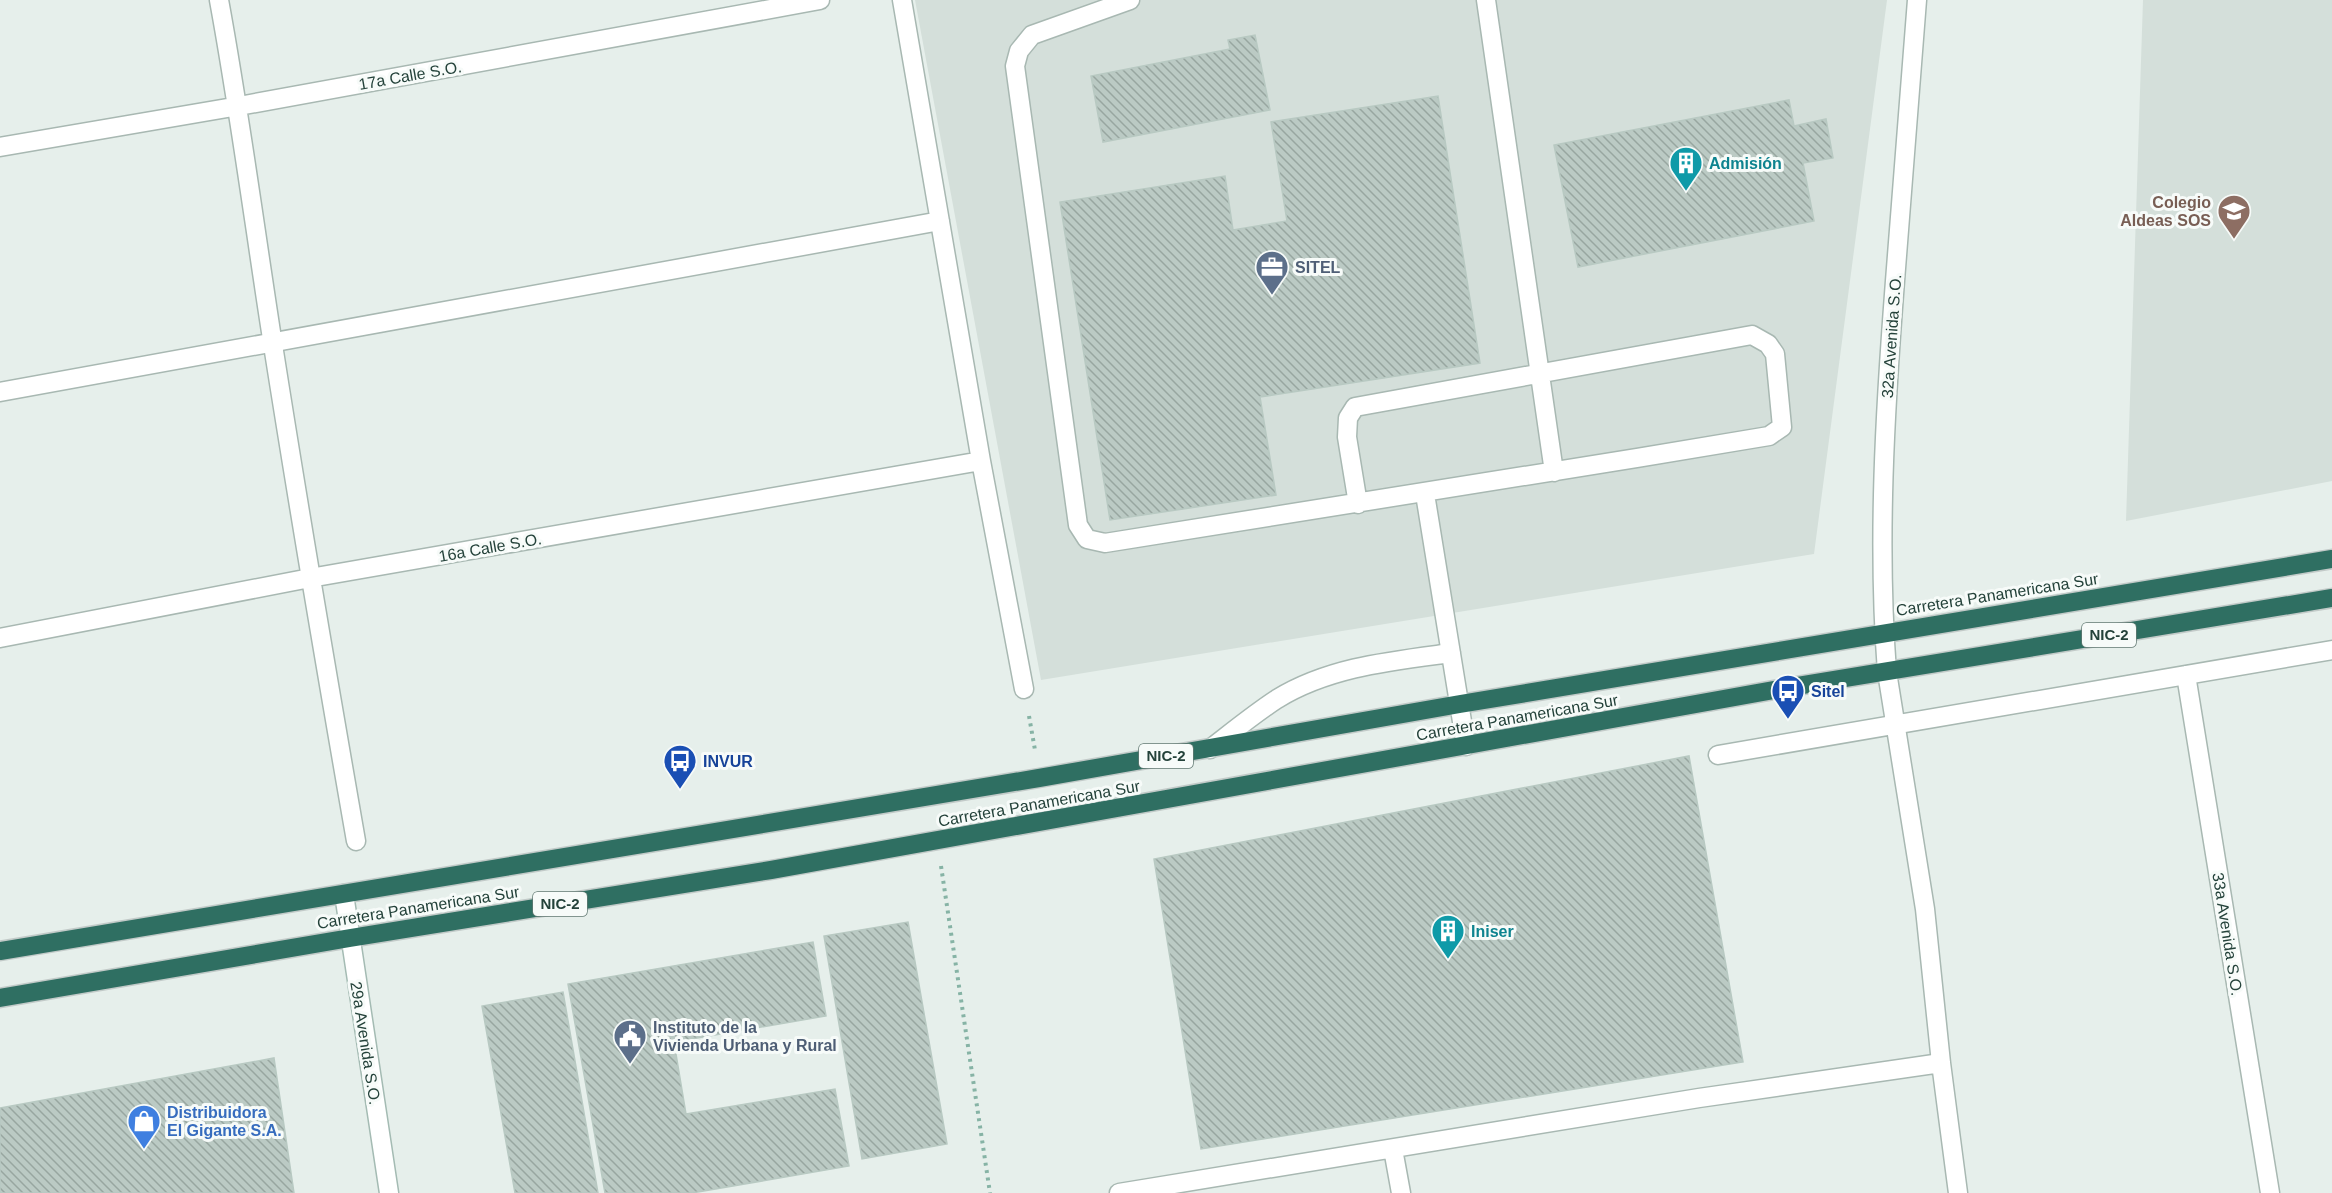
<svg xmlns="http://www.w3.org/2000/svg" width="2332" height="1193" font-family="Arial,sans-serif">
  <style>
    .built { fill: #d4dfda }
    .building { fill: url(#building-back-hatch); stroke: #b8c9c2; stroke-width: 1.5 }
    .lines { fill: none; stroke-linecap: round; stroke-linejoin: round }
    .lane-casing { stroke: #a8b8b2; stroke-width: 21 }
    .street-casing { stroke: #a8b8b2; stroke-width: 21 }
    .secondary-casing { stroke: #a4bbb3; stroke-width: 21 }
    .highway-casing { stroke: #c2cac8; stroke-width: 21 }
    .path { stroke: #86b3a5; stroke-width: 4; stroke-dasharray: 3 4.5; stroke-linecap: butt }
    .lane { stroke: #fff; stroke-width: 18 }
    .street { stroke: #fff; stroke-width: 18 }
    .secondary { stroke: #fff; stroke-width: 18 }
    .highway { stroke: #2f6f62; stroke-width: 18 }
    .labels { text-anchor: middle; stroke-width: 6; stroke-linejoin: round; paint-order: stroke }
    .shield { fill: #f7fbf9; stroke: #637a73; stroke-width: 1.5 }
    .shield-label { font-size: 15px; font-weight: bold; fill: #24423a }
    .street-label { font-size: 16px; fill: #24423a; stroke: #f7fbf9 }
    .culture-label { font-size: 16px; font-weight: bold; fill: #0d838f; stroke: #f7fbf9; text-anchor: start }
    .education-label { font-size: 16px; font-weight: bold; fill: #785e54; stroke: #f7fbf9; text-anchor: end }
    .service-label { font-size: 16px; font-weight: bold; fill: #4e5e75; stroke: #f7fbf9; text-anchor: start }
    .transit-label { font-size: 16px; font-weight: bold; fill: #164399; stroke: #f7fbf9; text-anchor: start }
    .shop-label { font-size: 16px; font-weight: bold; fill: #366cbe; stroke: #f7fbf9; text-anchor: start }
  </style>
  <defs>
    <pattern id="building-back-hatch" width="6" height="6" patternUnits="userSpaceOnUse" patternTransform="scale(1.5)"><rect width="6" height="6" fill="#bbcac4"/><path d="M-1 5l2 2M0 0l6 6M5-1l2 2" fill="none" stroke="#98a6a0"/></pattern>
  </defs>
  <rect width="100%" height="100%" fill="#e6efeb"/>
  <!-- built -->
  <path class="built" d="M915,0H1887L1814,554L1041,680Z
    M2143,0H2332V481L2126,521Z"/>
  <!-- building -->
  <path class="building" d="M1255,35L1270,110L1103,142L1091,76L1230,49L1228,40Z
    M1438,96L1480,363L1260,397L1276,495L1110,520L1060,202L1225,176L1233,230L1287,221L1271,122Z
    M1789,100L1794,126L1826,119L1833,158L1803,163L1814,221L1578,267L1554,145Z
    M1689,756L1743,1062L1201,1149L1154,859Z
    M908,922L947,1144L862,1159L824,936Z
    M813,942L826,1016L674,1042L686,1114L835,1089L849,1166L692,1193H605L568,984Z
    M563,992L598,1193H515L482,1006Z
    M274,1058L294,1193H0V1108Z"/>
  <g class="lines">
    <!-- lane casing -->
    <g class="lane-casing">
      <path id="lane" d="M1130,0L1032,35L1019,51L1015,66L1078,525L1087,539L1105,543C1327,509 1548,473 1769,436L1782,427L1775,354L1768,344L1752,335L1355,407L1348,418L1347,437L1358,504
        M1486,0L1554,472
        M1425,494L1466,746
        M1210,749C1232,732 1254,714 1277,699C1329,667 1391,661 1451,653"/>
    </g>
    <!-- street casing -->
    <g class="street-casing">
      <path id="street" d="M219,0C240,114 255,230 273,345C299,510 327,675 356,841
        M902,0L981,461L1024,689
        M1917,0C1909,94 1902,188 1895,281C1885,411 1877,542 1887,672L1925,909L1941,1063L1958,1193
        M0,147L239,106L820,0
        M0,392L940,221
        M0,638L310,578L981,461
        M2186,675L2270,1193
        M1718,755L2332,650
        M1393,1149L1401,1193
        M1119,1193L1699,1098L1941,1063"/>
    </g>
    <!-- secondary casing -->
    <g class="secondary-casing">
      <path id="secondary" d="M344,894L389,1193"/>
    </g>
    <!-- highway casing -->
    <g class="highway-casing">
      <path id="highway" d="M0,951L1039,778L1460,704L2332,559
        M0,998L350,938L771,870L1779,689L2332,598"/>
    </g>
    <!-- path -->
    <path class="path" d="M1029,716L1035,750
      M941,866L990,1193"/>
    <!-- lane -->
    <use href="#lane" class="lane"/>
    <!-- street -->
    <use href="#street" class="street"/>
    <!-- secondary -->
    <use href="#secondary" class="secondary"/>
    <!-- highway -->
    <use href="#highway" class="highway"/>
  </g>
  <!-- icons -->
  <defs>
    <g id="building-pin" transform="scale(1.725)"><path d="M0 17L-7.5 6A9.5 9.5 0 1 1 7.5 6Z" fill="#0f9aa8" stroke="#f7fbf9"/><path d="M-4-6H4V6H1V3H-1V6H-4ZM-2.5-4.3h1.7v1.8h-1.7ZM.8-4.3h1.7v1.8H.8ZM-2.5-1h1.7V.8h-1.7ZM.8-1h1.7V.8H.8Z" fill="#fff"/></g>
    <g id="school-pin" transform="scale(1.725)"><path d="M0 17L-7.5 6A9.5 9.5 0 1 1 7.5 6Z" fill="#8d6e63" stroke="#f7fbf9"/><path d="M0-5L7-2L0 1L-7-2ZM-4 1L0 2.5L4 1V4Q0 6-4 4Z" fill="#fff"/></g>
    <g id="office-pin" transform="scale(1.725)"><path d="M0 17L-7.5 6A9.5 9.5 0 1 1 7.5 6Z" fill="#5c6f8a" stroke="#f7fbf9"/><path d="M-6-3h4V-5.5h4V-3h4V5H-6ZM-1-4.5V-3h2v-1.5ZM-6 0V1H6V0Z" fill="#fff"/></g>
    <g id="bus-pin" transform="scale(1.725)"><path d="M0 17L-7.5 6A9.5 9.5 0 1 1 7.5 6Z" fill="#1a4fb4" stroke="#f7fbf9"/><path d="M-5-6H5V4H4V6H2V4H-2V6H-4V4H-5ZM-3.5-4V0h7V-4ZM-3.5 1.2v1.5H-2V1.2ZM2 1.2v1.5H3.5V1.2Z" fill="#fff"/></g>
    <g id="civic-pin" transform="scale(1.725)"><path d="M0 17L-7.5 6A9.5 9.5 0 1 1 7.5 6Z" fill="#5c6f8a" stroke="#f7fbf9"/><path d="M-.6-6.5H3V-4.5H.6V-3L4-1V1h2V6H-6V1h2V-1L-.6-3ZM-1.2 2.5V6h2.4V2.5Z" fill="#fff"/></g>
    <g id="shop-pin" transform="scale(1.725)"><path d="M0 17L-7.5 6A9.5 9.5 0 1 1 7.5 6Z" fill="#3f7fe0" stroke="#f7fbf9"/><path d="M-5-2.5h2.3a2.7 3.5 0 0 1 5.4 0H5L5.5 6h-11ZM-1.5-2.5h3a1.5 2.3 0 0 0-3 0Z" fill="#fff"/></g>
  </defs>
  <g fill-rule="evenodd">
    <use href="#building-pin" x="1686" y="163"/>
    <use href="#school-pin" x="2234" y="211"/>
    <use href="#office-pin" x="1272" y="267"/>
    <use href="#bus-pin" x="1788" y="691"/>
    <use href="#bus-pin" x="680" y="761"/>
    <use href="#building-pin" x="1448" y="931"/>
    <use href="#civic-pin" x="630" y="1036"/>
    <use href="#shop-pin" x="144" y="1121"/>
  </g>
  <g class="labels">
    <!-- shield labels -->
    <g class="shield">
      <rect x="2082" y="623" width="54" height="24" rx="4.5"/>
      <rect x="1139" y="744" width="54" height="24" rx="4.5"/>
      <rect x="533" y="892" width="54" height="24" rx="4.5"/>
    </g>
    <g class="shield-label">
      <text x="2109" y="640">NIC-2</text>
      <text x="1166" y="761">NIC-2</text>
      <text x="560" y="909">NIC-2</text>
    </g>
    <!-- street labels -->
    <g class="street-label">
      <text transform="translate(410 75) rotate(-10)" y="6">17a Calle S.O.</text>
      <text transform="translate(1891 336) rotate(-86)" y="6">32a Avenida S.O.</text>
      <text transform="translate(490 547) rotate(-10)" y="6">16a Calle S.O.</text>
      <text transform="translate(1997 594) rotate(-9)" y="6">Carretera Panamericana Sur</text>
      <text transform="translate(1517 717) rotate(-10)" y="6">Carretera Panamericana Sur</text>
      <text transform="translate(1039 803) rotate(-10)" y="6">Carretera Panamericana Sur</text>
      <text transform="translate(418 907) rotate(-9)" y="6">Carretera Panamericana Sur</text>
      <text transform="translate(2228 934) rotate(81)" y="6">33a Avenida S.O.</text>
      <text transform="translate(366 1043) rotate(81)" y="6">29a Avenida S.O.</text>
    </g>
    <!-- culture labels -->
    <g class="culture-label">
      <text x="1709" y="169">Admisión</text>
      <text x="1471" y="937">Iniser</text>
    </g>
    <!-- education labels -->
    <g class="education-label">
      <text x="2211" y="208">Colegio<tspan x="2211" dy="18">Aldeas SOS</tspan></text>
    </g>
    <!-- service labels -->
    <g class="service-label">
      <text x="1295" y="273">SITEL</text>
      <text x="653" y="1033">Instituto de la<tspan x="653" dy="18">Vivienda Urbana y Rural</tspan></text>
    </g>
    <!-- transit labels -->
    <g class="transit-label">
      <text x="1811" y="697">Sitel</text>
      <text x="703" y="767">INVUR</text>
    </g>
    <!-- shop labels -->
    <g class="shop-label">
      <text x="167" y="1118">Distribuidora<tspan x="167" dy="18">El Gigante S.A.</tspan></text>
    </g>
  </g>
</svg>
